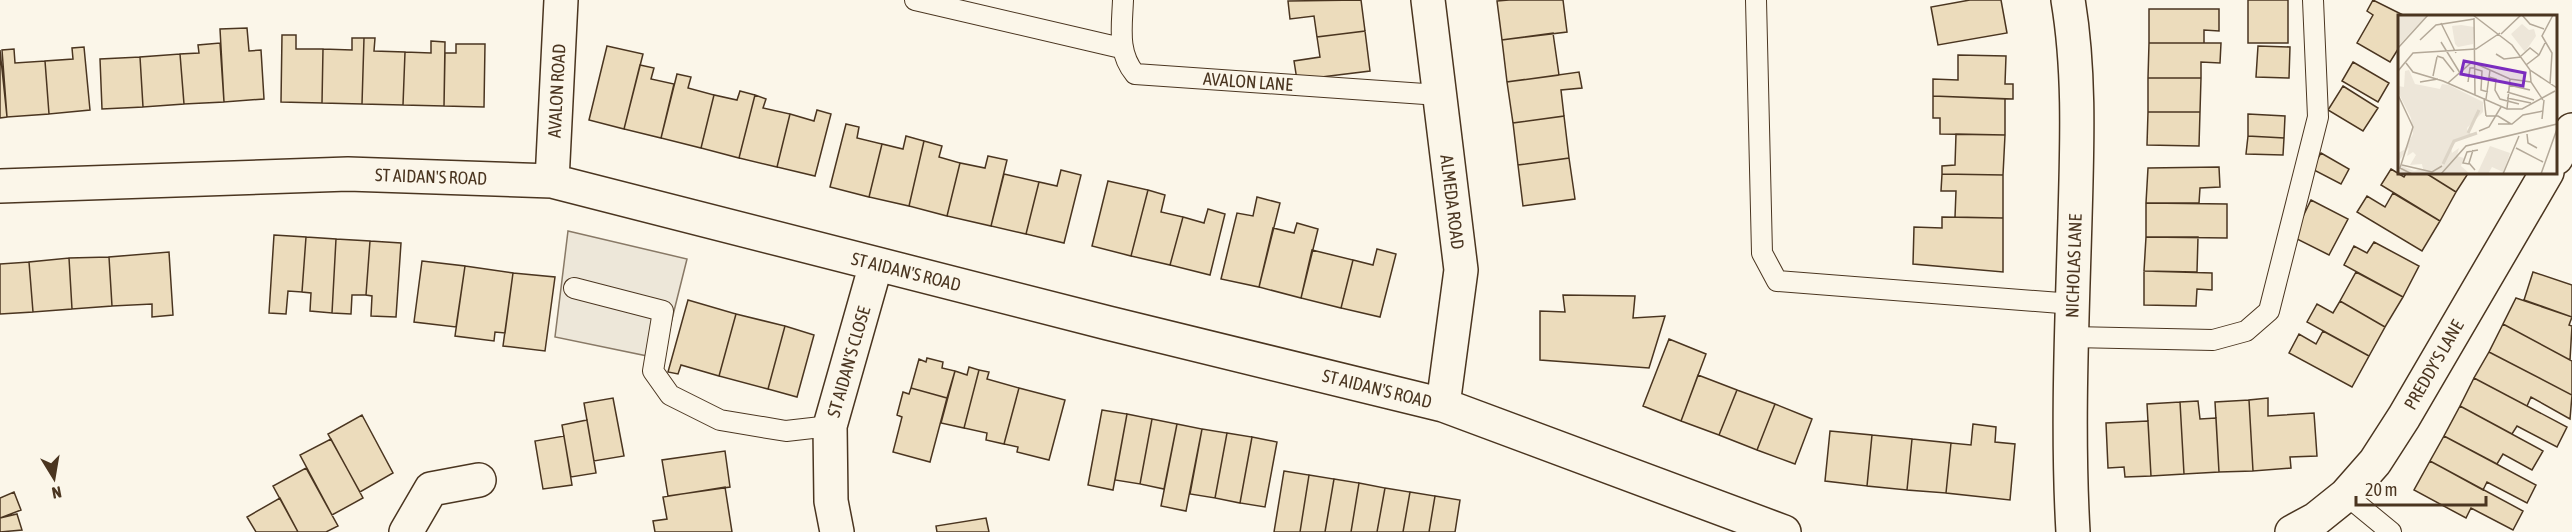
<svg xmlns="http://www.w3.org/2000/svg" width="2572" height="532" font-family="'Asap Condensed',sans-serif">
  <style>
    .parking { fill: #ede7d9; stroke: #887966; stroke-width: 1.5 }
    .building { fill: #ecdcbc; stroke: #4a3520; stroke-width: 1.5 }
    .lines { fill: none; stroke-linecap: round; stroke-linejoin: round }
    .service-casing { stroke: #4a3520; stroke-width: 22 }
    .minor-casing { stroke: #4a3520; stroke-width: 36 }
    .service { stroke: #fbf6e9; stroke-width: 20 }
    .minor { stroke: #fbf6e9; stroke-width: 33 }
    .labels { text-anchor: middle; stroke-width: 4.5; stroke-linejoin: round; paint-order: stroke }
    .street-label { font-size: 18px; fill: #4a3520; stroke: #fbf6e9 }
    .inset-river { fill: none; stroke: #dcd4c6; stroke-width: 3 }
    .inset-road { fill: none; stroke: #b4a999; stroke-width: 1.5 }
    .view { fill: #7b2cbf; fill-opacity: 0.15; stroke: #7b2cbf; stroke-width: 3 }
    .inset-edge { fill: none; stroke: #4a3520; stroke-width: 3 }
  </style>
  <rect width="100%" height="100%" fill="#fbf6e9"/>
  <!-- parking -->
  <path class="parking" d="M568,231L687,259L662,359L555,337Z"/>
  <!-- building -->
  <path class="building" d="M1361,0L1365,31L1317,37L1314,16L1290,19L1288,1Z
    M1509,0H1563L1567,32L1502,40L1497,1Z
    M1970,0H2001L2007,33L1938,45L1931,7Z
    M2248,0H2288V43H2248Z
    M2373,0L2405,16H2400V46L2390,62L2357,43L2373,15L2367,11Z
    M2149,9H2219V31L2204,30V43H2149Z
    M247,28L249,51L261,50L264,99L224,102L220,29Z
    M1365,31L1370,71L1297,80L1294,61L1320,57L1317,37Z
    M1553,33L1559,75L1507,82L1502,40Z
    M282,35H296V49H323L322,103L281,102Z
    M352,38H364L362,104L322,103L323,49L352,50Z
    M364,38H375L374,51L405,52L403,105L362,104Z
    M431,41L445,42L444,106L403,105L405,52L431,53Z
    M220,43L224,102L184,104L180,54L199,53L198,45Z
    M2149,43H2221L2220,63L2201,62V78H2148Z
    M456,44H485L484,107L444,106L445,53H456Z
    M607,46L643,54L624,129L589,120Z
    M2258,46L2290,47L2289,78L2256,77Z
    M84,47L90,110L49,114L45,61L73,59L72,48Z
    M14,49L15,63L45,61L49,114L7,117L2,50Z
    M0,50L7,117L0,118Z
    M180,54L184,104L143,107L140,57Z
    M1958,55L2006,56L2005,84H2013V99L1933,96V79L1958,80Z
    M140,57L143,107L102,109L100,59Z
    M2353,62L2389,83L2378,102L2342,81Z
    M640,65L654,68L651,79L674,84L661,138L624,129Z
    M1579,72L1582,88L1561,90L1564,116L1513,123L1507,82Z
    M677,74L691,77L688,88L714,95L701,148L661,138Z
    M2148,78H2201L2200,112H2148Z
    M2343,86L2378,108L2363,131L2328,110Z
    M740,91L755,95L739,158L701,148L714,95L737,100Z
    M755,95L766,99L763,108L790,114L777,167L739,158Z
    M1933,96L2005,99V135L1940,134V118H1933Z
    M817,110L831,114L815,176L777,167L790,114L814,121Z
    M2148,112H2200L2199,146L2147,145Z
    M2248,114L2285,116L2284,138L2248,136Z
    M1564,116L1569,158L1518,165L1513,123Z
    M846,124L859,127L857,138L882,144L869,197L830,187Z
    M1956,134L2005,135L2003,175L1942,174V166L1955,165Z
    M906,136L924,141L909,206L869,197L882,144L903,149Z
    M2248,136L2284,138L2283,155L2246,154Z
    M924,141L942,146L939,157L960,163L947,216L909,206Z
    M2321,153L2349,169L2341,184L2312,169Z
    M988,156L1007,160L991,226L947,216L960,163L985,168Z
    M1569,158L1575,199L1523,206L1518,165Z
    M2219,167L2220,187L2200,188L2199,203H2146L2148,168Z
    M2391,169L2404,177L2407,172H2424L2456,192L2440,221L2381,185Z
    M1061,170L1081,175L1064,243L1026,234L1039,182L1057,186Z
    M2424,172H2469L2456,192Z
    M1004,174L1039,182L1026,234L991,226Z
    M1942,174L2003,175V218L1955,217L1956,191H1941Z
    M1108,181L1148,190L1131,256L1092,246Z
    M1148,190L1165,195L1161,212L1183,217L1170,265L1131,256Z
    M2393,193L2440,221L2422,251L2357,212L2367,196L2385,207Z
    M1257,197L1280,203L1259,287L1221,279L1237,213L1253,216Z
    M2311,200L2348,219L2329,255L2293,237Z
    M2146,203L2227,204V238L2146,237Z
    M1208,209L1225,214L1210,275L1170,265L1183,217L1204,223Z
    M1942,217L2003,218V272L1913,264L1914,227L1942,228Z
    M1297,223L1318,229L1301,298L1259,287L1273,228L1294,233Z
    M274,235L306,237L302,292L288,291L286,314L269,313Z
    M306,237L336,239L332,313L310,311L311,293L302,292Z
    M2146,237H2198L2197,272L2144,271Z
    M336,239L370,241L366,295H352L351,314L332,313Z
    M370,241L401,243L396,317L371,316L372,296L366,295Z
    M2374,242L2419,266L2403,297L2344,265L2354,246L2367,253Z
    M1377,249L1396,254L1380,317L1341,308L1353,260L1373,265Z
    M1312,250L1353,260L1341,308L1301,298Z
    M169,252L173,315L152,317V304L112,306L109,257Z
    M109,257L112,306L72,309L69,258Z
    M69,258L72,309L33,312L29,262Z
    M422,261L465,266L456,327L414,322Z
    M29,262L33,312L0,314V264Z
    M465,266L513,273L505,333L495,332L494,341L455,336Z
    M2144,271L2212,273V290L2197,289L2196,306L2144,305Z
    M2356,272L2403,297L2385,327L2340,301Z
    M2533,272L2572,285V317L2524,300Z
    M513,273L555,277L545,351L503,346Z
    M1563,295L1635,296L1633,318L1665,316L1649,368L1540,360V311L1565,312Z
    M2516,298L2572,317L2569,325L2572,326L2570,360L2503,324Z
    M688,300L736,314L719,376L681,365L678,374L668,372Z
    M2340,301L2385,327L2369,356L2307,322L2317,304L2333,313Z
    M736,314L785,326L768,389L719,376Z
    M2503,324L2572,361V395L2489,352Z
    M785,326L814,335L797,397L768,389Z
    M2323,331L2369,356L2352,387L2289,353L2299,334L2316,344Z
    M1669,339L1706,354L1681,421L1643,406Z
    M2489,352L2572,395L2570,419L2531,397L2527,406L2474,378Z
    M927,358L943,362L942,368L955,371L947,398L911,388L919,359L926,362Z
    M969,367L979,370L964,428L941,423L955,371L967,375Z
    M979,370L989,372L987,379L1019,388L1004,444L986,440L987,433L964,428Z
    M1698,375L1737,390L1719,435L1681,421Z
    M2474,378L2567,427L2557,447L2517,426L2512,434L2460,406Z
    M911,388L947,398L930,462L893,452L902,417L897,415L903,392L909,394Z
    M1019,388L1065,400L1049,460L1017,452L1018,447L1004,444Z
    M1737,390L1775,404L1757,450L1719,435Z
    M613,398L624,456L594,461L584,403Z
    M2268,398V416L2314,413L2317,456L2290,457L2291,468L2253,471L2249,400Z
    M2249,400L2253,471L2219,472L2215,402Z
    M2198,401L2200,419L2216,418L2219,472L2184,474L2180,402Z
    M2180,402L2184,474L2151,476L2147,404Z
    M1775,404L1812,419L1795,464L1757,450Z
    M2460,406L2543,451L2532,470L2503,454L2497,464L2444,436Z
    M1102,410L1127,414L1113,490L1088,485Z
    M1127,414L1152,419L1140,484L1115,480Z
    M362,415L393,473L360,492L328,434Z
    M1152,419L1177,424L1164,489L1140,484Z
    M587,420L596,473L571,477L562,425Z
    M2148,421L2151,476L2125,477L2124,467L2108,468L2106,423Z
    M1177,424L1202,429L1186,511L1161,506Z
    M1973,424L1996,427L1995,442L2015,444L2010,500L1946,493L1951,443L1971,445Z
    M1202,429L1227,433L1215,498L1190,494Z
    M1830,431L1872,435L1867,486L1825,481Z
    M1227,433L1252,437L1240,503L1215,498Z
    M1872,435L1912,439L1907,490L1867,486Z
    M564,436L572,485L543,489L535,441Z
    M2444,436L2536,485L2527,503L2487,482L2483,490L2430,461Z
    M1252,437L1277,442L1265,507L1240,503Z
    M331,439L363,498L332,515L300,455Z
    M1912,439L1951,443L1946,493L1907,490Z
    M725,451L730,487L668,496L662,460Z
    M2430,461L2523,511L2513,530L2471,508L2466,518L2414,490Z
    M306,468L338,526L326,532H298L273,486Z
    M1284,471L1309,475L1300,532H1274Z
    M1309,475L1334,479L1325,532H1300Z
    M1334,479L1359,483L1351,532H1325Z
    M1359,483L1385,488L1377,532H1351Z
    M725,487L732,532H655L653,521L667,519L663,497Z
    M1385,488L1410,492L1403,532H1377Z
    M14,492L21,510L0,518V498Z
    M1410,492L1435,496L1429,532H1403Z
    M1435,496L1460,500L1455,532H1429Z
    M280,498L298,532H256L247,517Z
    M17,514L22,530L0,532V518Z
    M986,518L989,532H937L936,526Z"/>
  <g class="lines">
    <!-- service casing -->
    <g class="service-casing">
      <path id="service" d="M915,0L1121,48
        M1123,0C1122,27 1117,52 1135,74L1439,95
        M1756,0L1762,253L1777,281L2073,304
        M574,288L663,311L653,371L670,395L720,420L786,431L830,426
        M2072,337L2213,340L2246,331L2269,311L2318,117L2313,0
        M2346,495L2391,532"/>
    </g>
    <!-- minor casing -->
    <g class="minor-casing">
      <path id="minor" d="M1428,0L1461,270L1443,405
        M2068,0C2080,71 2077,146 2075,218C2072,323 2067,427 2073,532
        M2556,158L2572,130
        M552,181L561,0
        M0,186L348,174L552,181L1108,323L1443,405L1784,532
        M406,532L431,489L479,480
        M837,532L831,501L830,426L876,264
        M2292,532L2316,519L2346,495L2375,462L2404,417L2547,172"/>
    </g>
    <!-- service -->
    <use href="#service" class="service"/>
    <!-- minor -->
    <use href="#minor" class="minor"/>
  </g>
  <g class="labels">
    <!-- street labels -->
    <g class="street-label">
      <text transform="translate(1248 82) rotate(4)" y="6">AVALON LANE</text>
      <text transform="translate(557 91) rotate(-87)" y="6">AVALON ROAD</text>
      <text transform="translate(431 177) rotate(2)" y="6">ST AIDAN'S ROAD</text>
      <text transform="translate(1452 202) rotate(83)" y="6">ALMEDA ROAD</text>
      <text transform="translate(2074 266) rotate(-88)" y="6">NICHOLAS LANE</text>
      <text transform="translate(906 272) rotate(14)" y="6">ST AIDAN'S ROAD</text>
      <text transform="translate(849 362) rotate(-74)" y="6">ST AIDAN'S CLOSE</text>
      <text transform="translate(2434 365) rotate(-60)" y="6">PREDDY'S LANE</text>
      <text transform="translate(1377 389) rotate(14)" y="6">ST AIDAN'S ROAD</text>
    </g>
  </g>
  <!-- overview -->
  <g transform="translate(2398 15)">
    <rect width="159" height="159" fill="#fbf6e9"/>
    <path d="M0,0H29L0,31ZM124,9L131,15L136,14L138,21L127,37L113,19ZM63,10L76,12L75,29L60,32L57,29L54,11ZM11,55L17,69L42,74L44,69L51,70L85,87V97L69,113L70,118L79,119L60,125L53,132L54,138L61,133L59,141L66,143L63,151L72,159H0L4,151L16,156L25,154L24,149L12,150L18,140L15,137L9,141L11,132L0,147V138L6,135L15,119L13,103L0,77V71L6,72L7,56ZM92,131L112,138L108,150L105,157L94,152L90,159H79Z" fill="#ede6d9"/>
    <path class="inset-river" d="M70,118L81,95M45,149L56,126L79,118"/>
    <path class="inset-road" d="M75,0L114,30L132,55L159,73M124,0L132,9L146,14M76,3L77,80M43,8L58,38M103,19L123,0M22,25L38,10L76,4M43,27L62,58M0,33L30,0M98,39L106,44L123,42M39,41L45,43L56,57M123,41L132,33L141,40M8,48L15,57L45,66L109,94H124L157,76M128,50L141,40L147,28M77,54L84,56L83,75L90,77M132,55L133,67L145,85M0,56L15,38L78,34L102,18M35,61L39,42M91,62L98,64L97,75L102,84L121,89M22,67L40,64M70,67L72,53H77M50,68L74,47L112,64L133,67M152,69L154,38L144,21L155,0M111,70L132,75M109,77L136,85M0,80L15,112L2,153L14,159M86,83L88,101M109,83L133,88M88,84L92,55M109,94L112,64M88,101H100L113,109M144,104L146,85M100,109H114L125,100L145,96M81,116L91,112L103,92M129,119L130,128L139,133M118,133L145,147M75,135L71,148L77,155M71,149L65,148L69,137L80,135M4,150L34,157L44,151M43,159L68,131L159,109M105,159L121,121M143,159L159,114"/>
    <path class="view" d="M66,46L127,58L125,71L63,59Z"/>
    <rect width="159" height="159" class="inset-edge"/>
  </g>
  <!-- north arrow -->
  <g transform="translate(54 478) rotate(169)" stroke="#fbf6e9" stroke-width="4.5" paint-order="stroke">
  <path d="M0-4.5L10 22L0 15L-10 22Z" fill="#4a3520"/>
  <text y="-9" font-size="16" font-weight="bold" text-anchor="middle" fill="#4a3520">N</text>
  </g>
  <!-- scale -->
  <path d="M2356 496v9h130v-9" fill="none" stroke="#4a3520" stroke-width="3"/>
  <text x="2365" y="496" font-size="18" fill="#4a3520" stroke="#fbf6e9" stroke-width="4.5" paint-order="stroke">20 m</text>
</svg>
